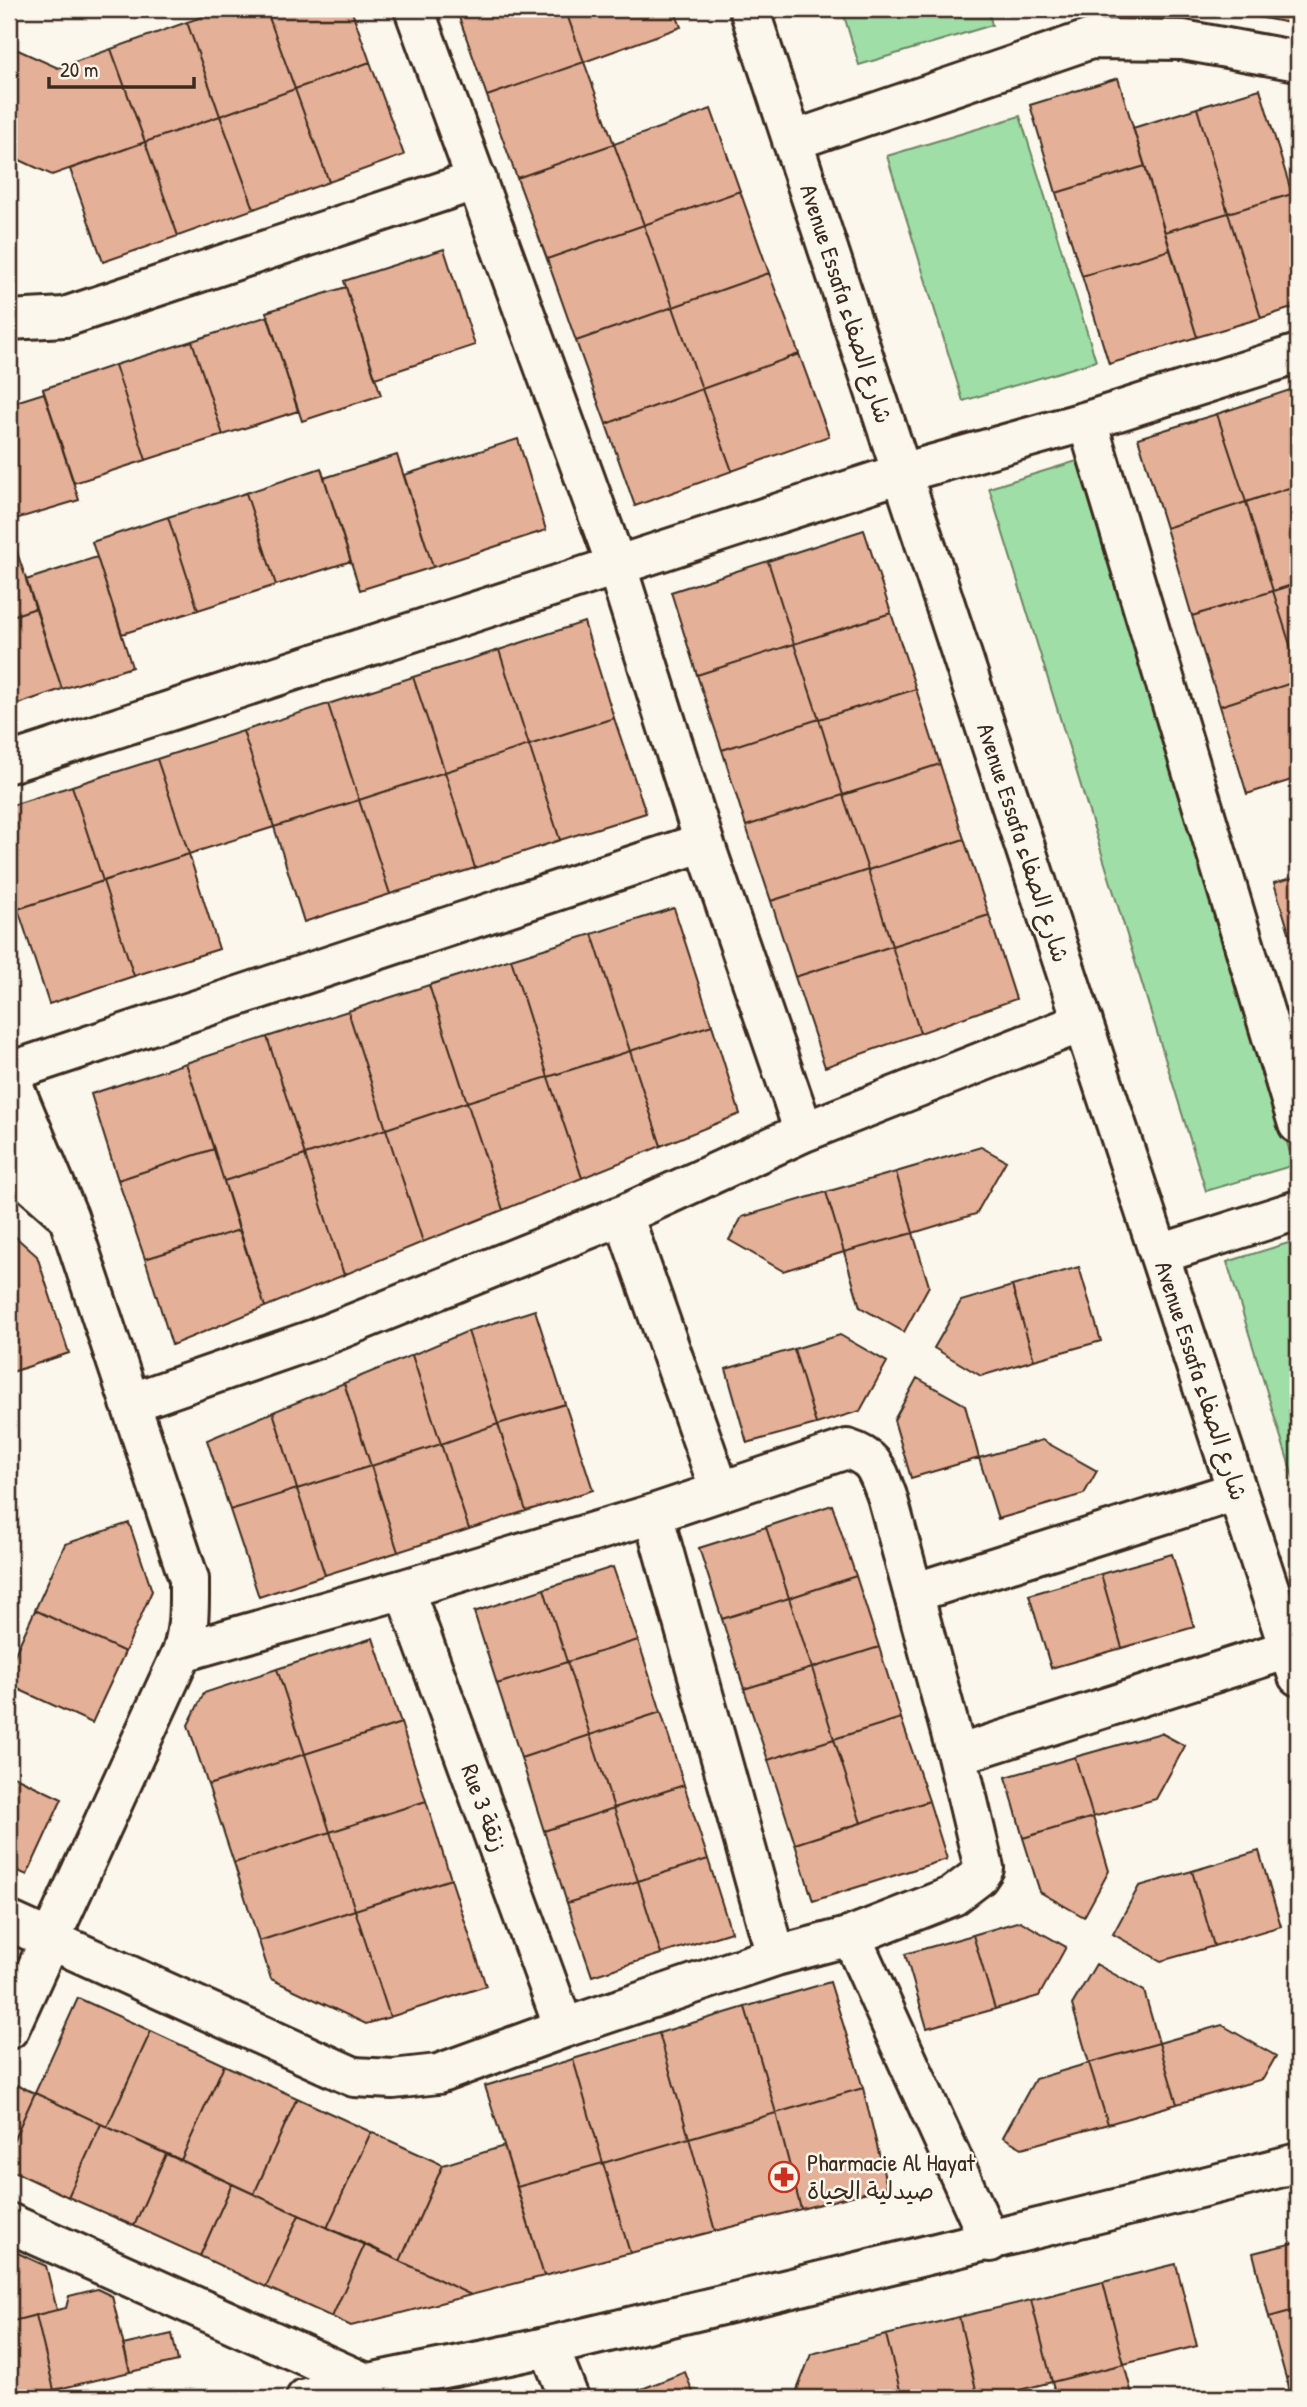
<svg xmlns="http://www.w3.org/2000/svg" width="1307" height="2407" font-family="'Patrick Hand','Playpen Sans Arabic',sans-serif">
  <style>
    .green { fill: #9fdea7; stroke: #6d8462; stroke-width: 2 }
    .building { fill: #e4b097; stroke: #3b2a1e; stroke-width: 2 }
    .lines { fill: none; stroke-linecap: round; stroke-linejoin: round }
    .minor-casing { stroke: #3b2a1e; stroke-width: 44 }
    .minor { stroke: #fbf7ec; stroke-width: 38 }
    .labels { text-anchor: middle; stroke-width: 5; stroke-linejoin: round; paint-order: stroke }
    .street-label { font-size: 24px; fill: #3b2a1e; stroke: #fbf7ec }
    .poi-label { font-size: 24px; fill: #3b2a1e; stroke: #fbf7ec; text-anchor: start }
  </style>
  <rect width="100%" height="100%" fill="#fbf7ec"/>
  <filter id="ink" filterUnits="userSpaceOnUse"><feTurbulence type="fractalNoise" baseFrequency=".0143" numOctaves="2"/><feDisplacementMap in="SourceGraphic" scale="14" xChannelSelector="R" yChannelSelector="G"/><feConvolveMatrix kernelMatrix="1 2 1 2 8 2 1 2 1" color-interpolation-filters="sRGB"/></filter>
  <g filter="url(#ink)">
    <!-- green -->
    <path class="green" d="M842,9H988L992,25L859,65Z
      M1020,116L1096,361L963,401L887,156Z
      M1077,461L1294,1165L1206,1191L989,488Z
      M1298,1240V1493L1227,1262Z"/>
    <!-- building -->
    <path class="building" d="M225,9H266L295,89L220,116L187,22Z
      M266,9H351L370,62L295,89Z
      M472,9H565L584,62L487,96L458,14Z
      M565,9H674L681,27L584,62Z
      M1216,9H1298L1295,24Z
      M187,22L220,116L145,142L111,49Z
      M9,46L58,68L111,49L145,142L52,175L9,155Z
      M370,62L404,155L329,182L295,89Z
      M584,62L614,144L517,178L487,96Z
      M1118,78L1145,166L1056,193L1030,105Z
      M295,89L329,182L254,209L220,116Z
      M1260,89L1292,194L1228,213L1197,108Z
      M1197,108L1228,213L1165,232L1133,128Z
      M711,109L740,191L644,225L614,144Z
      M220,116L254,209L178,236L145,142Z
      M145,142L178,236L103,262L70,169Z
      M614,144L644,225L547,259L517,178Z
      M9,155L17,159L9,176Z
      M1145,166L1170,250L1082,276L1056,193Z
      M740,191L769,273L673,307L644,225Z
      M1292,194L1298,213V306L1261,318L1228,213Z
      M1228,213L1261,318L1197,337L1165,232Z
      M644,225L673,307L576,341L547,259Z
      M444,249L475,345L375,378L344,281Z
      M1170,250L1197,337L1109,364L1082,276Z
      M769,273L799,354L702,389L673,307Z
      M346,287L381,395L302,421L266,312Z
      M673,307L702,389L606,424L576,341Z
      M268,316L298,411L223,435L192,341Z
      M192,341L223,435L146,460L115,365Z
      M799,354L829,436L732,471L702,389Z
      M115,365L146,460L74,483L43,389Z
      M1296,388L1298,395V485L1246,502L1217,414Z
      M702,389L732,471L635,506L606,424Z
      M44,393L79,500L9,521V404Z
      M1217,414L1246,502L1166,528L1138,438Z
      M518,439L546,530L433,567L404,475Z
      M397,455L433,567L360,590L324,478Z
      M321,468L351,561L276,585L246,493Z
      M1298,485V583L1273,591L1246,502Z
      M246,493L276,585L198,610L168,517Z
      M1246,502L1273,591L1192,616L1166,528Z
      M168,517L198,610L122,634L92,542Z
      M9,529L36,608L9,617Z
      M864,530L891,613L794,644L768,561Z
      M97,557L132,667L62,689L26,580Z
      M768,561L794,644L697,675L671,592Z
      M1298,583V670L1273,591Z
      M1273,591L1298,670V681L1220,706L1192,616Z
      M36,608L62,689L9,707V617Z
      M891,613L916,689L819,719L794,644Z
      M584,622L614,718L529,745L499,650Z
      M794,644L819,719L722,750L697,675Z
      M499,650L529,745L445,772L413,677Z
      M413,677L445,772L359,800L328,704Z
      M1298,681V778L1247,794L1220,706Z
      M916,689L940,764L843,795L819,719Z
      M328,704L359,800L274,827L243,731Z
      M614,718L646,813L560,840L529,745Z
      M819,719L843,795L746,826L722,750Z
      M243,731L274,827L189,854L157,759Z
      M529,745L560,840L475,868L445,772Z
      M157,759L189,854L103,881L72,786Z
      M940,764L964,839L868,870L843,795Z
      M445,772L475,868L390,894L359,800Z
      M72,786L103,881L18,909L9,881V806Z
      M843,795L868,870L771,901L746,826Z
      M359,800L390,894L304,922L274,827Z
      M964,839L989,915L892,946L868,870Z
      M189,854L219,949L134,976L103,881Z
      M868,870L892,946L795,977L771,901Z
      M1298,876V962L1274,883Z
      M103,881L134,976L49,1004L18,909Z
      M674,908L712,1025L630,1051L592,934Z
      M989,915L1016,999L920,1033L892,946Z
      M592,934L630,1051L548,1077L511,959Z
      M892,946L920,1033L825,1067L795,977Z
      M511,959L548,1077L467,1102L429,985Z
      M429,985L467,1102L386,1129L348,1011Z
      M348,1011L386,1129L305,1155L267,1037Z
      M712,1025L740,1114L661,1146L630,1051Z
      M267,1037L305,1155L224,1181L186,1063Z
      M630,1051L661,1146L582,1178L548,1077Z
      M186,1063L214,1149L118,1180L91,1094Z
      M548,1077L582,1178L503,1210L467,1102Z
      M467,1102L503,1210L423,1242L386,1129Z
      M386,1129L423,1242L344,1275L305,1155Z
      M981,1147L1006,1161L976,1214L913,1233L896,1172Z
      M214,1149L239,1230L145,1259L118,1180Z
      M305,1155L344,1275L265,1307L224,1181Z
      M896,1172L913,1233L844,1252L826,1192Z
      M826,1192L844,1252L783,1271L729,1240L742,1217Z
      M239,1230L265,1307L172,1345L145,1259Z
      M9,1231L37,1256L69,1353L9,1373Z
      M913,1233L929,1286L904,1332L860,1307L844,1252Z
      M1079,1267L1101,1341L1034,1360L1012,1286Z
      M1012,1286L1034,1360L981,1376L934,1348L961,1301Z
      M535,1310L565,1404L498,1424L468,1331Z
      M468,1331L498,1424L441,1444L412,1355Z
      M840,1335L887,1362L860,1411L816,1424L794,1349Z
      M794,1349L816,1424L747,1443L726,1369Z
      M412,1355L441,1444L371,1466L344,1383Z
      M917,1378L965,1405L979,1458L911,1478L894,1420Z
      M344,1383L371,1466L297,1489L273,1412Z
      M565,1404L593,1490L526,1511L498,1424Z
      M273,1412L297,1489L230,1510L207,1440Z
      M498,1424L526,1511L469,1529L441,1444Z
      M1042,1440L1097,1471L1084,1494L998,1519L979,1458Z
      M441,1444L469,1529L398,1552L371,1466Z
      M371,1466L398,1552L325,1575L297,1489Z
      M297,1489L325,1575L259,1597L230,1510Z
      M832,1505L856,1576L789,1598L766,1527Z
      M129,1523L152,1591L125,1652L35,1610L65,1544Z
      M766,1527L789,1598L722,1619L699,1548Z
      M1172,1554L1194,1627L1122,1648L1101,1574Z
      M613,1567L638,1640L567,1662L544,1589Z
      M1101,1574L1122,1648L1051,1668L1029,1595Z
      M856,1576L879,1647L812,1668L789,1598Z
      M544,1589L567,1662L497,1684L474,1612Z
      M789,1598L812,1668L744,1689L722,1619Z
      M35,1610L125,1652L92,1723L9,1685V1667Z
      M373,1638L401,1723L305,1754L277,1669Z
      M638,1640L661,1712L590,1735L567,1662Z
      M879,1647L901,1718L834,1739L812,1668Z
      M567,1662L590,1735L521,1758L497,1684Z
      M812,1668L834,1739L768,1760L744,1689Z
      M277,1669L305,1754L208,1785L188,1725L204,1693Z
      M661,1712L684,1785L614,1808L590,1735Z
      M901,1718L929,1801L861,1823L834,1739Z
      M401,1723L426,1801L330,1832L305,1754Z
      M1161,1733L1185,1746L1156,1799L1093,1817L1075,1757Z
      M590,1735L614,1808L544,1831L521,1758Z
      M834,1739L861,1823L795,1844L768,1760Z
      M305,1754L330,1832L234,1863L208,1785Z
      M1075,1757L1093,1817L1023,1838L1006,1777Z
      M9,1774L62,1799L27,1875L9,1867Z
      M684,1785L708,1859L638,1881L614,1808Z
      M426,1801L451,1879L355,1910L330,1832Z
      M929,1801L947,1859L813,1901L795,1844Z
      M614,1808L638,1881L567,1903L544,1831Z
      M1093,1817L1109,1871L1084,1917L1040,1892L1023,1838Z
      M330,1832L355,1910L259,1941L234,1863Z
      M1259,1851L1281,1926L1214,1946L1192,1871Z
      M708,1859L731,1932L661,1954L638,1881Z
      M1192,1871L1214,1946L1161,1961L1113,1934L1139,1886Z
      M451,1879L486,1986L390,2017L355,1910Z
      M638,1881L661,1954L592,1976L567,1903Z
      M355,1910L390,2017L366,2024L271,1979L259,1941Z
      M1020,1921L1066,1947L1039,1996L995,2009L973,1935Z
      M973,1935L995,2009L927,2028L905,1954Z
      M1096,1964L1144,1991L1159,2043L1089,2063L1072,2005Z
      M830,1982L863,2088L776,2113L745,2007Z
      M78,1998L151,2031L107,2127L35,2093Z
      M745,2007L776,2113L689,2138L659,2033Z
      M1222,2025L1276,2056L1263,2079L1177,2104L1159,2043Z
      M151,2031L224,2065L181,2160L107,2127Z
      M659,2033L689,2138L603,2163L573,2059Z
      M1159,2043L1177,2104L1108,2124L1089,2063Z
      M573,2059L603,2163L517,2187L485,2086Z
      M1089,2063L1108,2124L1022,2148L1003,2137L1035,2079Z
      M224,2065L297,2098L254,2194L181,2160Z
      M9,2082L35,2093L9,2150Z
      M863,2088L887,2187L801,2209L776,2113Z
      M35,2093L101,2124L68,2197L9,2169V2150Z
      M297,2098L371,2132L327,2228L254,2194Z
      M776,2113L801,2209L715,2231L689,2138Z
      M101,2124L166,2154L134,2226L68,2197Z
      M371,2132L443,2165L400,2261L327,2228Z
      M689,2138L715,2231L630,2253L603,2163Z
      M504,2146L544,2276L471,2295L400,2261L443,2165Z
      M166,2154L232,2184L200,2256L134,2226Z
      M603,2163L630,2253L544,2276L517,2187Z
      M232,2184L299,2215L266,2287L200,2256Z
      M299,2215L365,2244L332,2317L266,2287Z
      M1298,2242V2309L1269,2317L1253,2253Z
      M365,2244L471,2295L351,2326L332,2317Z
      M9,2249L46,2266L57,2310L9,2322Z
      M1176,2264L1197,2346L1124,2364L1103,2282Z
      M1103,2282L1124,2364L1052,2382L1031,2300Z
      M97,2289L112,2296L130,2372L54,2390L36,2315L66,2308L69,2296Z
      M1031,2300L1052,2382L987,2398H978L959,2317Z
      M1298,2309V2375L1286,2378L1269,2317Z
      M36,2315L54,2390L21,2398H9V2322Z
      M959,2317L978,2398H902L886,2335Z
      M172,2334L178,2361L130,2372L123,2345Z
      M886,2335L902,2398H794L811,2354Z
      M1124,2364L1133,2398H1056L1052,2382Z
      M685,2372L695,2398H619Z
      M1298,2375V2398H1290L1286,2378Z"/>
    <g class="lines">
      <!-- minor casing -->
      <g class="minor-casing">
        <path id="minor" d="M414,9L616,564L704,842L804,1132
          M749,9L1298,1676
          M792,141L1091,39L1183,40L1298,61
          M9,320L65,317L477,180
          M1087,421L1298,1124
          M9,763L902,473L1087,421L1298,354
          M9,1072L704,842
          M9,1075L68,1216L189,1579C189,1605 190,1627 182,1652L9,2029
          M9,1164L61,1210
          M623,1215L720,1491
          M1160,1254L1298,1210
          M130,1403L315,1339L623,1215L804,1132L1083,1022
          M653,1514L776,1956
          M404,1589L564,2028
          M913,1593L1237,1491
          M957,1755L1289,1649
          M9,1921L354,2077L393,2079L438,2074L564,2028L776,1956L851,1936L953,1896L978,1877L984,1868L957,1755L887,1496C877,1470 876,1458 847,1449L653,1514L404,1589L182,1652
          M851,1936L990,2242
          M9,2223L364,2382
          M549,2347L569,2398
          M306,2398C388,2376 471,2365 554,2345C802,2286 1051,2226 1298,2163"/>
      </g>
      <!-- minor -->
      <use href="#minor" class="minor"/>
    </g>
  </g>
  <!-- icons -->
  <defs>
    <g id="pharmacy-ring" transform="scale(1.575)"><circle r="9.5" fill="#fbf7ec" stroke="#c8321e" stroke-width="1.5"/><path d="M-2-6h4v4h4v4h-4v4h-4v-4h-4v-4h4Z" fill="#c8321e"/></g>
  </defs>
  <g fill-rule="evenodd">
    <use href="#pharmacy-ring" x="784" y="2177"/>
  </g>
  <g class="labels">
    <!-- street labels -->
    <g class="street-label">
      <text transform="translate(846 304) rotate(72)" y="8">Avenue Essafa شارع الصفاء</text>
      <text transform="translate(1023 843) rotate(72)" y="8">Avenue Essafa شارع الصفاء</text>
      <text transform="translate(1201 1381) rotate(72)" y="8">Avenue Essafa شارع الصفاء</text>
      <text transform="translate(484 1808) rotate(70)" y="8">Rue 3 زنقة</text>
    </g>
    <!-- poi labels -->
    <g class="poi-label">
      <text x="807" y="2171">Pharmacie Al Hayat<tspan x="807" dy="28">صيدلية الحياة</tspan></text>
    </g>
  </g>
  <!-- margin -->
  <rect width="1307" height="2407" fill="none" stroke="#fbf7ec" stroke-width="35"/>
  <rect x="18" y="18" width="1272" height="2372" fill="none" stroke="#3b2a1e" stroke-width="2.5" filter="url(#ink)"/>
  <!-- scale -->
  <path d="M49 77v10h145v-10" fill="none" stroke="#3b2a1e" stroke-width="3.5"/>
  <text x="60" y="77" font-size="21" fill="#3b2a1e" stroke="#fbf7ec" stroke-width="5" paint-order="stroke">20 m</text>
</svg>
